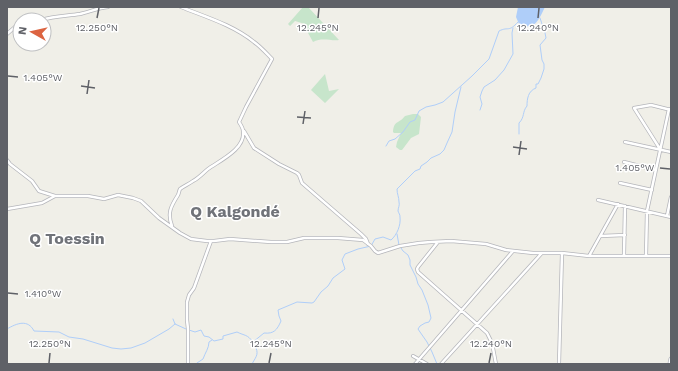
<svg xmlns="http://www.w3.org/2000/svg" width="678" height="371" font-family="'Work Sans',sans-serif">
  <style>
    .green { fill: #c7e5cb }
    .water { fill: #afcef9 }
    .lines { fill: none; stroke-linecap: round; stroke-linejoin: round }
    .stream { stroke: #afcef9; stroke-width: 1 }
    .street-casing { stroke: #b5b6bb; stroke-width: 4 }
    .secondary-casing { stroke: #b6b8be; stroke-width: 5 }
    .street { stroke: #fff; stroke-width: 2.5 }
    .secondary { stroke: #fff; stroke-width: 3.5 }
    .ticks { fill: none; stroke: #5f6167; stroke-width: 1.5 }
    .labels { text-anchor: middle; stroke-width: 3; stroke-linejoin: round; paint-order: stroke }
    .quarter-label { font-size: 16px; font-weight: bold; fill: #707379; stroke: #fff }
    .ticks-label { font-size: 10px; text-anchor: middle; fill: #5f6167; stroke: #fff; stroke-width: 3; stroke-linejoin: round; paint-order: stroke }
  </style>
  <rect width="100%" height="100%" fill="#f0efe8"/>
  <!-- green -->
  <path class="green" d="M303,7H308L339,40C330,41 322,37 313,42L307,31L305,24L295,21L290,26L288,24Z
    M325,74L329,91L339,89L325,103L311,90Z
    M413,114H418L421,117L419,134L411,138L402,150H400L396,147L397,142L401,133H394L393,132C394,120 399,124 405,116Z"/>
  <!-- water -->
  <path class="water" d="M518,7H545C539,19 535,32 519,24L516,17Z"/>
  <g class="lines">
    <!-- stream -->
    <path class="stream" d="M480,110L482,104L480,97L482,91L484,87L495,80L504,70L513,54L512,33L513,28
      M519,134V123C525,117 522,112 527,106C527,99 528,91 536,88V84H538L541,78L544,69V64L542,60L540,45L546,38C545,30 542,25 540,18
      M386,146L389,141L395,139L403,132L410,122L415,120L419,111L426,107L435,105L443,102L472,76L489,59L499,31C509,26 508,33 518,22
      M397,234L399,245
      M401,248L403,251L408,255L410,260V265L416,277L418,284L422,290L428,305L431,318L429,322L425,323L420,326L418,329L420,332L427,342L432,352L437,364
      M173,319L175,324L186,329
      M7,329C17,323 28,319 34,331L59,332L69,337L83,339L112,348L121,349L131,348L145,343L169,329L175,324
      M189,330L195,332L201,330L204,336L209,337L214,341L223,339V336L237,332C245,336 247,334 253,342L264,333C274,334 277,330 281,321L279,316L278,310L297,302L312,303L314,302L321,292L328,286L333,278L345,269L342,260L345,254L358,249L371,246L375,239L383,237L391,240C397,235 401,225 400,217C400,214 399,214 398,211C398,208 400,205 399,202C399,197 397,194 397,189L415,171L420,169L421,166L427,162L431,158L440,154L444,150L447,143L452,132L455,112L461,87
      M197,363L203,359C205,353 209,348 209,342L212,340
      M252,364C255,358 259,355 256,348C253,342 254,349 253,342"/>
    <!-- street casing -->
    <g class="street-casing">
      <path id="street" d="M41,20C54,16 66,16 80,14C89,12 98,8 108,7
        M7,34L15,27L20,25
        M244,131L254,148L279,164L297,173L299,175L302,183L361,234L366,239L368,244
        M625,142L671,152
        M660,149L634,108L651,105L671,110
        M7,160L10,164L32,181L39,191L55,196
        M624,162L656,170
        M620,183L652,190
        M598,200L671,217
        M7,209L42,203L55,196H88L104,199L118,195L133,198L141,201L159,218L180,233L191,239L207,241H214L230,239L271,242H287L304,238H338L363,240L371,246L375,251L378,253L400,246L419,243L431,242L451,241L486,244L506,250L533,253H562L589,256H671
        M667,216L671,197
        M172,226C167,213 171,206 178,195C179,193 179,191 180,189C184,186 189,184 193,181C199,178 203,173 208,169C219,161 246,149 243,131C243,128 241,125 239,122L246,107L272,59C266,53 261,47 254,42C233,25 206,17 181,7
        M601,236L625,235
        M438,242L418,267L417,269L418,272L487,333L492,343L496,364
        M624,255L625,206
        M589,256L618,204
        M646,256L647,211L669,109
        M413,356L427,364
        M188,364V329L187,320V302L189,295L194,288L211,241
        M415,364L513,251
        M441,364L541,254
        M559,364L562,253"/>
    </g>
    <!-- secondary casing -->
    <g class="secondary-casing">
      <path id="secondary" d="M670,364L671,359"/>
    </g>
    <!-- street -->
    <use href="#street" class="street"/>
    <!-- secondary -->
    <use href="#secondary" class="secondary"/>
  </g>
  <!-- ticks -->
  <path class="ticks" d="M97,18L99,8M318,18L319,8M538,18L539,8M8,76L18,77M81,86L95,88M87,94L89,80M297,117L311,118M303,124L305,111M513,147L527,149M519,155L521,141M660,168L670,169M8,293L18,294M49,363L50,353M269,363L271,353M489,363L491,353"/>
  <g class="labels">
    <!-- quarter labels -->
    <g class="quarter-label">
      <text x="235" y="217">Q Kalgondé</text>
      <text x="67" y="244">Q Toessin</text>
    </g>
  </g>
  <g class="ticks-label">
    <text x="97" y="31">12.250°N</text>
    <text x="318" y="31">12.245°N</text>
    <text x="538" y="31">12.240°N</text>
    <text x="43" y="81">1.405°W</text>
    <text x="635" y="171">1.405°W</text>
    <text x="43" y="297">1.410°W</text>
    <text x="50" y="347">12.250°N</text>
    <text x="271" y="347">12.245°N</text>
    <text x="491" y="347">12.240°N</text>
  </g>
  <!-- border -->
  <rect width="678" height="371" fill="none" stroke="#5f6167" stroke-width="16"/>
  <!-- north arrow -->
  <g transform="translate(32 32) rotate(278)"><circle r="19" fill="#ffffff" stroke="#bfc0c2"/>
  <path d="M0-3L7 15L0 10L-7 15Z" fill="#dc6441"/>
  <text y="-6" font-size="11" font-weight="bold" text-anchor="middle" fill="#5f6167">N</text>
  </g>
</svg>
